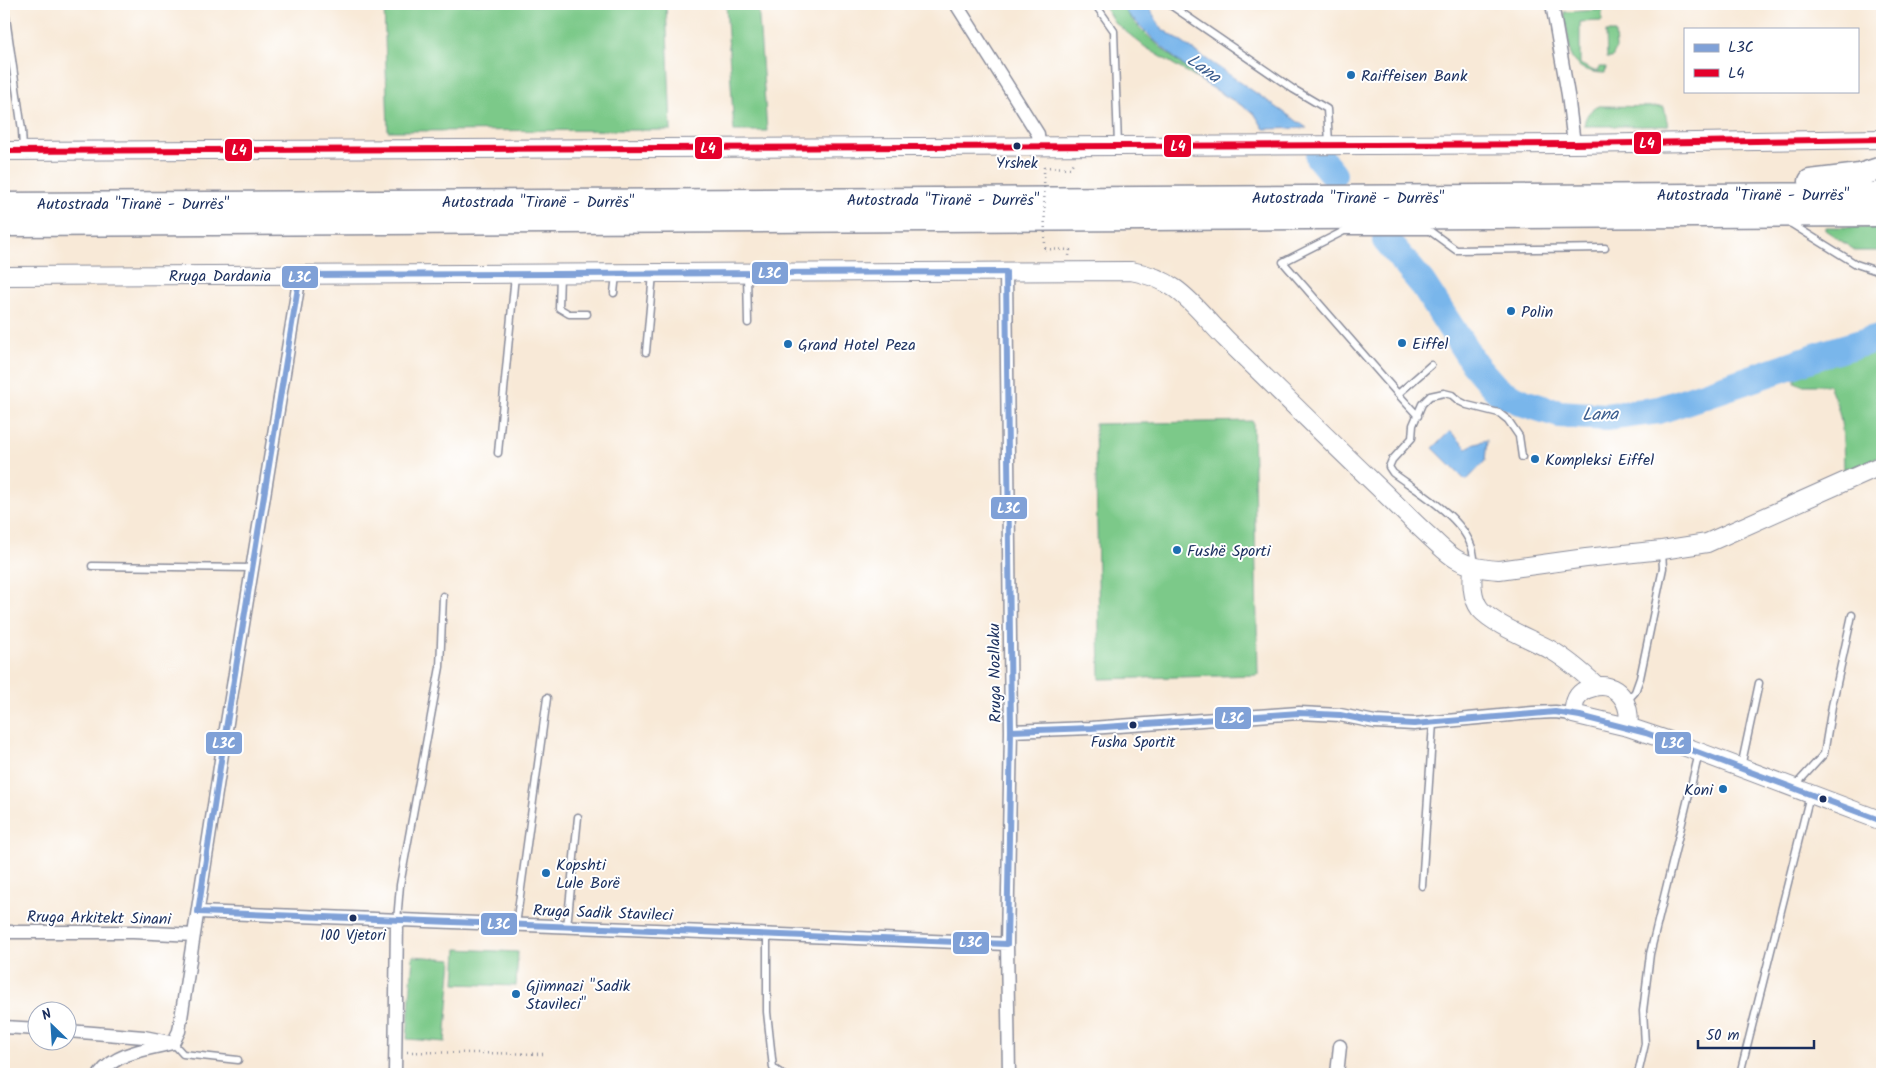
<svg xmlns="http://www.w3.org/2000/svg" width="1886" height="1078" font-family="Kalam,sans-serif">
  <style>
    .green { fill: #7bc989; stroke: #4b7c74 }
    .water { fill: #79b6eb; stroke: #4a72a4 }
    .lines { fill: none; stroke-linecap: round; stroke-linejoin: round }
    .river { stroke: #79b6eb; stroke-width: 28 }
    .service-casing { stroke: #8a8c9a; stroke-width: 9 }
    .minor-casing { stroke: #8a8c9a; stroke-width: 15 }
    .secondary-casing { stroke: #8a8c9a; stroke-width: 20 }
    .motorway-casing { stroke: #8a8c9a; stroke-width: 25 }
    .path { stroke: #8a8c9a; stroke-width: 2.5; stroke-dasharray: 1 4; stroke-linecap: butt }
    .service { stroke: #fff; stroke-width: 6 }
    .minor { stroke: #fff; stroke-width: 12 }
    .secondary { stroke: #fff; stroke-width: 18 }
    .motorway { stroke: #fff; stroke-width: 22 }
    .path-bridge { stroke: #8a8c9a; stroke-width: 2.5; stroke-dasharray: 1 4; stroke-linecap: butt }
    .bus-1-casing { stroke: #fff; stroke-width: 10 }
    .bus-2-casing { stroke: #fff; stroke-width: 10 }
    .bus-1 { stroke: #80a1d7; stroke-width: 6 }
    .bus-2 { stroke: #e4002b; stroke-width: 6 }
    .poi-dot { fill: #1f6fb2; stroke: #fff; stroke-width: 2 }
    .bus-dot { fill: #1b2f5e; stroke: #fff; stroke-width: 2 }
    .labels { text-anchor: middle; stroke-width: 4; stroke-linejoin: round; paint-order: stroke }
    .bus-label { font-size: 15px; fill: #1b2f5e; stroke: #fff }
    .poi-label { font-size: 16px; fill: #1b2f5e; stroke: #fff; text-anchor: start }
    .street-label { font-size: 16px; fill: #1b2f5e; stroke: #fff }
    .water-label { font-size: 18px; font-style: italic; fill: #3c5e8f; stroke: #fff }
    .line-badge { stroke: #fff; stroke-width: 2 }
    .badge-label { font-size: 14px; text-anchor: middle; font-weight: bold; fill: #fff }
  </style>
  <rect width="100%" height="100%" fill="#fff"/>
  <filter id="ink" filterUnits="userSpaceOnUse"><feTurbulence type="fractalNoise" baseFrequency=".02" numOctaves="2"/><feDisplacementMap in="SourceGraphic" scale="10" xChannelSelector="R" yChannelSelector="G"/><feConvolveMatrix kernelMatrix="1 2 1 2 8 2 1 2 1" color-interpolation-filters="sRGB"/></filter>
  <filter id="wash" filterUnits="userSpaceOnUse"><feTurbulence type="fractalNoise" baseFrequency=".0096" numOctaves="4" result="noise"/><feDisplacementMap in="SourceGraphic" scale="20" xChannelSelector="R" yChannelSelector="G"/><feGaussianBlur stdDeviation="1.12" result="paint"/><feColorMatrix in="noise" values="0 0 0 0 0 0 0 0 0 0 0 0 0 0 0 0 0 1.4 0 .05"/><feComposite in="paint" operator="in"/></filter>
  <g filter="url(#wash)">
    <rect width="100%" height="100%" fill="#f8e9d7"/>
    <!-- green -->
    <path class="green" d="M384,4H666L671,130L388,131Z
      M726,4H758L767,131H734Z
      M1103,4H1121C1136,31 1177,60 1201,81L1145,47L1114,22Z
      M1602,10V21L1580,22V64L1594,71H1599V67H1606L1605,73C1592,73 1578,70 1571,57L1564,12Z
      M1606,32H1615L1616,48L1612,58H1607Z
      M1599,106L1664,107L1668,126H1584C1585,116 1589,110 1599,106Z
      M1825,227H1882V251H1856L1825,230Z
      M1882,351V455L1844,472C1843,438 1844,417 1829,385H1801L1795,382V374Z
      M1253,421L1258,675L1100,679L1095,424Z
      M457,949L518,952L516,986L455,984Z
      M413,956L452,959L445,1042L407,1039Z"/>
    <!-- water -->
    <path class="water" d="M1121,4H1147L1161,28L1307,128L1264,129L1254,113L1201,81L1153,39L1126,12Z
      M1450,431L1467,448L1475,443L1487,440L1485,461L1466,481L1433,448Z"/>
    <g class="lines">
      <!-- river -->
      <path class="river" d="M1319,157L1333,174
        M1386,240L1422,283L1475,365L1498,391L1524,403L1559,414L1606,417L1659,410L1827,353L1882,337"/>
    </g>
  </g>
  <g filter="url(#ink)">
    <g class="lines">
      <!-- service casing -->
      <g class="service-casing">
        <path id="service" d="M4,4L22,130L23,149
          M1095,4L1114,31L1118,145
          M1169,4L1293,89L1327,109L1329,143
          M1790,223L1856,264L1874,270
          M747,274L748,323
          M560,275L559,308L569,314H587
          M614,293L616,275
          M646,352L653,274
          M1431,365L1398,394L1283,262L1344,231H1430L1456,250L1605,248
          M1398,394L1418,416
          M498,453L515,275
          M92,566L252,568
          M1474,566C1478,524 1421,494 1393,473L1389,467L1392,460L1412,438L1413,425L1422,404L1430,396L1444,393L1452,395L1459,401L1467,405L1499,413L1508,420L1519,436L1522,457
          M1626,702L1635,692L1640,678L1663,568L1662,552
          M1741,767L1759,683
          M1794,787L1824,754L1832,706L1852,615
          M1422,886L1433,723
          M397,921L400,885L440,667L443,596
          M516,925L547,698
          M567,927L578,817
          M767,935V1012L773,1068L782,1074
          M173,1043L183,1054L238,1060
          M1638,1074L1645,1044L1643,1011L1650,954L1699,753
          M1740,1074L1810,795"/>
      </g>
      <!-- minor casing -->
      <g class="minor-casing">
        <path id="minor" d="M956,4L1038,134L1039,146
          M1552,4L1568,95L1574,144
          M1006,272L1011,731L1007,944L1009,1074
          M1011,731L1091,728L1299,713L1340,715L1375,722L1414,724L1533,713L1555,712L1573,714
          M198,912L1007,944
          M4,932H133L194,935
          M4,1027L38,1029
          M68,1031L144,1037L169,1042
          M100,1074C116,1052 149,1049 173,1043L179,1031L224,741L300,275
          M395,1074L397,921
          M1337,1074L1340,1046"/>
      </g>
      <!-- secondary casing -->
      <g class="secondary-casing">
        <path id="secondary" d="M4,151L1574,144L1882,139
          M4,276L1131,271C1179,279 1194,307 1226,339C1275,387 1324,435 1373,482C1392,500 1410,519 1430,537C1438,544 1446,553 1456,559C1470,567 1483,569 1499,570L1586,558L1662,550L1707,543L1882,465
          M1473,568C1472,581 1471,597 1480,609C1494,625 1531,639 1551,650C1568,660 1583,673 1597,686
          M1628,727C1632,704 1618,679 1591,688C1587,689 1581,692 1578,696C1574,701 1574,708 1573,714L1628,727L1670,741L1882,821"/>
      </g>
      <!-- motorway casing -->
      <g class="motorway-casing">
        <path id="motorway" d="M1810,181L1860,175L1882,168
          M4,204L1882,194
          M4,225L1882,215"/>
      </g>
      <!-- path -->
      <path class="path" d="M1044,167L1070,168L1074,161
        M1045,249L1070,250L1069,256
        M538,912L539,903
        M407,1052L546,1054"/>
      <!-- service -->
      <use href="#service" class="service"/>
      <!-- minor -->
      <use href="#minor" class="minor"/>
      <!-- secondary -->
      <use href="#secondary" class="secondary"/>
      <!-- motorway -->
      <use href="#motorway" class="motorway"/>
      <!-- path-bridge -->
      <path class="path-bridge" d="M1044,167L1045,249"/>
      <!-- bus-1 casing -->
      <g class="bus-1-casing">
        <path id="bus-1" d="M1006,272L1011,731L1007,944L198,912L224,741L300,275Z
          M1011,731L1091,728L1299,713L1340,715L1375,722L1414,724L1555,712L1580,716L1646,733L1882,821"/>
      </g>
      <!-- bus-2 casing -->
      <g class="bus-2-casing">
        <path id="bus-2" d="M4,151L1574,144L1882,139"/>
      </g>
      <!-- bus-1 -->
      <use href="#bus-1" class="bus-1"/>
      <!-- bus-2 -->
      <use href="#bus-2" class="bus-2"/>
    </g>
  </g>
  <!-- markers -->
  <g class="poi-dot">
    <circle cx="1351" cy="75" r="5"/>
    <circle cx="1511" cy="311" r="5"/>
    <circle cx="1402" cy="343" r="5"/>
    <circle cx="788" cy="344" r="5"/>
    <circle cx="1535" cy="459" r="5"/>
    <circle cx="1177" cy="550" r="5"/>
    <circle cx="1723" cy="789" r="5"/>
    <circle cx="546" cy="873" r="5"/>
    <circle cx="516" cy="994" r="5"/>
  </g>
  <g class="bus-dot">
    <circle cx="1017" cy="146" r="4.5"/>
    <circle cx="1133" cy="725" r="4.5"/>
    <circle cx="1823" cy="799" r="4.5"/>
    <circle cx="353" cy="918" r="4.5"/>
  </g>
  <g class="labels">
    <!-- bus labels -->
    <g class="bus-label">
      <text x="1017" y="168">Yrshek</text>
      <text x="1133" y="747">Fusha Sportit</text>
      <text x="353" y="940">100 Vjetori</text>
    </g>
    <!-- poi labels -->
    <g class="poi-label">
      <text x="1361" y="81">Raiffeisen Bank</text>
      <text x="1521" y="317">Polin</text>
      <text x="1412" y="349">Eiffel</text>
      <text x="798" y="350">Grand Hotel Peza</text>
      <text x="1545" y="465">Kompleksi Eiffel</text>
      <text x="1187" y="556">Fushë Sporti</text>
      <text x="1713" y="795" text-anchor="end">Koni</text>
      <text x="556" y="870">Kopshti<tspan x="556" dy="18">Lule Borë</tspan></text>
      <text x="526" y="991">Gjimnazi "Sadik<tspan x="526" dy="18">Stavileci"</tspan></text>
    </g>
    <!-- street labels -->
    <g class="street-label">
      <text x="1753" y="200">Autostrada "Tiranë - Durrës"</text>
      <text x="1348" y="203">Autostrada "Tiranë - Durrës"</text>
      <text x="943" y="205">Autostrada "Tiranë - Durrës"</text>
      <text x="538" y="207">Autostrada "Tiranë - Durrës"</text>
      <text x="133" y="209">Autostrada "Tiranë - Durrës"</text>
      <text x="220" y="281">Rruga Dardania</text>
      <text transform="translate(994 673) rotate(-91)" y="6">Rruga Nozllaku</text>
      <text transform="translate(603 912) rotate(2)" y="6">Rruga Sadik Stavileci</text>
      <text transform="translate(99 917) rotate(1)" y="6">Rruga Arkitekt Sinani</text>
    </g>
    <!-- water labels -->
    <g class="water-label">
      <text transform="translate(1204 68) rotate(36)" y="6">Lana</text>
      <text transform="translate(1600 414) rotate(-1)" y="6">Lana</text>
    </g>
  </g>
  <g class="line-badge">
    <rect x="1633" y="131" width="29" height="24" rx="5" fill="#e4002b"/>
    <rect x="1163" y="134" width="29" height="24" rx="5" fill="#e4002b"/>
    <rect x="694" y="136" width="29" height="24" rx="5" fill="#e4002b"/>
    <rect x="224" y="138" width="29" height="24" rx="5" fill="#e4002b"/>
    <rect x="751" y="261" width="38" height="24" rx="5" fill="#80a1d7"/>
    <rect x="281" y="265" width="38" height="24" rx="5" fill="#80a1d7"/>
    <rect x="990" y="496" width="38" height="24" rx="5" fill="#80a1d7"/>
    <rect x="1214" y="706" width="38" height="24" rx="5" fill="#80a1d7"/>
    <rect x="1654" y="731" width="38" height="24" rx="5" fill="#80a1d7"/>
    <rect x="205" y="731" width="38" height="24" rx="5" fill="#80a1d7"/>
    <rect x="480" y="912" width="38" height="24" rx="5" fill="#80a1d7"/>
    <rect x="952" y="931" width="38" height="24" rx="5" fill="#80a1d7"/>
  </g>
  <g class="badge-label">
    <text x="1647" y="148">L4</text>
    <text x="1178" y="151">L4</text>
    <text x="708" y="153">L4</text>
    <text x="239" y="155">L4</text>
    <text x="770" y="278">L3C</text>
    <text x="300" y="282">L3C</text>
    <text x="1009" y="513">L3C</text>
    <text x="1233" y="723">L3C</text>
    <text x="1673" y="748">L3C</text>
    <text x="224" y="748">L3C</text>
    <text x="499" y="929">L3C</text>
    <text x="971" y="947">L3C</text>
  </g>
  <!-- margin -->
  <rect width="1886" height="1078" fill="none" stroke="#fff" stroke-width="20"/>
  <!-- legend -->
  <rect x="1684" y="28" width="175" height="65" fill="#ffffff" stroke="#a4acbf"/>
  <rect x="1694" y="44" width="25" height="8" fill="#80a1d7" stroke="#a4acbf"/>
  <text x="1728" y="52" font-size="15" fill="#1b2f5e">L3C</text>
  <rect x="1694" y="69" width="25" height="8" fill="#e4002b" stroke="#a4acbf"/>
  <text x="1728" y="78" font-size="15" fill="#1b2f5e">L4</text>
  <!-- north arrow -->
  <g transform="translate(52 1026) rotate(335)"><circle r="24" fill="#ffffff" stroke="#a4acbf"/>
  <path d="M0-4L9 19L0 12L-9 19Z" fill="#1f6fb2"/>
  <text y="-8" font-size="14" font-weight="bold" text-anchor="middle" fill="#1b2f5e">N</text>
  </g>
  <!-- scale -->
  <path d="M1698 1040v8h116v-8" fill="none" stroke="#1b2f5e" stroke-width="2.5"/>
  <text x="1706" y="1040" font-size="15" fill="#1b2f5e" stroke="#ffffff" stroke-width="4" paint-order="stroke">50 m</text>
</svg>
